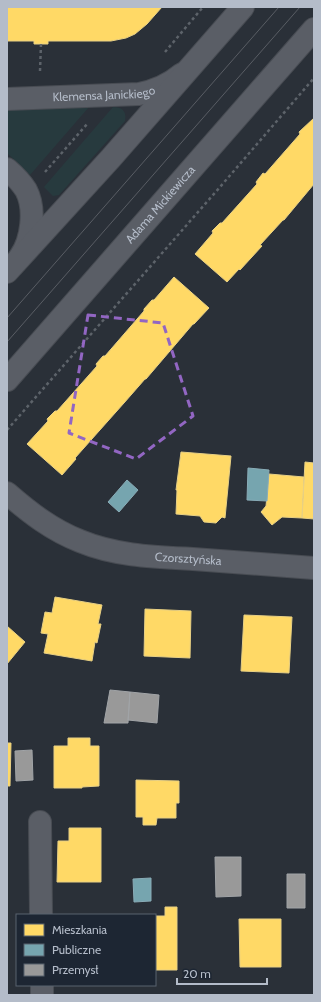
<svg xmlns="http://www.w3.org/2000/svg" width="321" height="1002" font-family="Cabin,sans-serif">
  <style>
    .green { fill: #273a3e }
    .homes { fill: #ffd966; stroke: #e8d084 }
    .public { fill: #76a5af; stroke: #89acb7 }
    .industry { fill: #999; stroke: #a1a4a7 }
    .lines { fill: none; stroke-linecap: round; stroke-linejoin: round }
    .minor-casing { stroke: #484c53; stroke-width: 24 }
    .tertiary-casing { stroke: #484c53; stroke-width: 24 }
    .path { stroke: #5d636a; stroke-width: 2.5; stroke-dasharray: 3 3; stroke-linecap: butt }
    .minor { stroke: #5a5e66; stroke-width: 22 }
    .tertiary { stroke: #5a5e66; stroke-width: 22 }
    .tram { stroke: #595d64; stroke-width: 1 }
    .marked { fill: none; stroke: #9266c3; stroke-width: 3; stroke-dasharray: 8 5; stroke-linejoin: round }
    .labels { text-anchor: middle; stroke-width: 4; stroke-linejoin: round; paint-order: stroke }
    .street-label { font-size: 12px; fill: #b4bcc9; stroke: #1d2633 }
  </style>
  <rect width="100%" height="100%" fill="#2a3038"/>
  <!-- green -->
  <path class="green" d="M7,107H89L30,175L7,153Z
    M113,107C122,107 127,111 125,121L59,195L53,196L44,187Z"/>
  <!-- homes -->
  <path class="homes" d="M7,7H162L147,24L135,34L126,38L111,41H48V44H34V41H7Z
    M314,118V184L284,220H283L260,245L262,246L240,270L239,269L227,282L195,254L213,233L212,231L220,223H222L257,184L256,182L263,173L265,174L300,134L299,132Z
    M174,277L209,308L194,324H193L146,379H145L124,403L75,458L76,459L62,475L27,444L48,421L47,419L55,411H57L97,366L96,364L103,356H105L144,311V309L152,300H154Z
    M181,452L231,456L225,518L222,517L216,523L204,522L200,516L176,514L177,490H176Z
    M305,462L314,463V519L302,518Z
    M269,474L304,477L302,518L282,517L272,525L261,512L266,506Z
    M55,597L102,605L98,624H101L97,643L95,642L92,661L44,653L48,634L41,633L45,612L52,613Z
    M145,609L191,611L190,658L144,656Z
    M244,615L292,617L289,673L241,671Z
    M7,626L25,642L7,664Z
    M68,738H90V746H99V786L82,787V788H54V746H68Z
    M7,743H11L10,786H7Z
    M136,780L179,781V803H176V818H157L156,825H143V817H136Z
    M69,828H101V882H57L58,841H69Z
    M165,907H177V970H155V916H165Z
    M239,919H281V967H240Z"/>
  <!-- public -->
  <path class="public" d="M248,468L269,470L267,501L247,500Z
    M127,480L138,490L119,512L108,502Z
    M151,878V901L134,902L133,879Z"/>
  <!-- industry -->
  <path class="industry" d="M110,690L130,692L128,723H104Z
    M130,692L159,695L157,723L128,720Z
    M32,750L33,780L16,781L15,751Z
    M215,857H241V896L216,897Z
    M287,874H305V908H287Z"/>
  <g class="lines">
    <!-- minor casing -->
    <g class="minor-casing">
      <g id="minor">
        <path id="s1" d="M7,99L139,94C155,91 170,84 182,74"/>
        <path d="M7,169C14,175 21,182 26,190C36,209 32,240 20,257"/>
        <path d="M40,822L41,915"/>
        <path d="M42,985V995"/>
      </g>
    </g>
    <!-- tertiary casing -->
    <g class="tertiary-casing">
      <g id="tertiary">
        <path d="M7,272L111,158L243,7"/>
        <path id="s2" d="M7,380L314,29"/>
        <path id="s3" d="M7,493C30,513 52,530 80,541C116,556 155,557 193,559C233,562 274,565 314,568"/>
      </g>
    </g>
    <!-- path -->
    <path class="path" d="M165,52L203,7
      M40,71L41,44
      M45,172L88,123
      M7,430L220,187L314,78"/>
    <!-- minor -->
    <use href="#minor" class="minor"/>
    <!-- tertiary -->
    <use href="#tertiary" class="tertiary"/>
    <!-- tram -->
    <path class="tram" d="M7,318L279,7
      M7,342L300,7"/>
  </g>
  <!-- marked area -->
  <path class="marked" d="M88,315L163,323L193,416L136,459L69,433Z"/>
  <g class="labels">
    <!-- street labels -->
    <g class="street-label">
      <text dy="4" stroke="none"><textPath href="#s1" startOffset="97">Klemensa Janickiego</textPath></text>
      <text dy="4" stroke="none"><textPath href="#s2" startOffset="233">Adama Mickiewicza</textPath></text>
      <text dy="4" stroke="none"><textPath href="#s3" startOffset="198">Czorsztyńska</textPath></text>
    </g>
  </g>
  <!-- border -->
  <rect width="321" height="1002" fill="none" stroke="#b4bcc9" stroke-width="16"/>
  <!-- legend -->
  <rect x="16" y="914" width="140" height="72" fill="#1d2633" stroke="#59626f"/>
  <rect x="24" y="924" width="20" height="12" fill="#ffd966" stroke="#59626f"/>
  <text x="52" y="934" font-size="12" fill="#b4bcc9">Mieszkania</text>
  <rect x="24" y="944" width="20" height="12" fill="#76a5af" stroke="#59626f"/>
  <text x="52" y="954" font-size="12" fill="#b4bcc9">Publiczne</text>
  <rect x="24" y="964" width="20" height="12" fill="#999999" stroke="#59626f"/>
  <text x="52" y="974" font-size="12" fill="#b4bcc9">Przemysł</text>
  <!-- scale -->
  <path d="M177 978v6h90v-6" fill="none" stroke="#b4bcc9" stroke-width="2"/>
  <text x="183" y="978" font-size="12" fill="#b4bcc9" stroke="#1d2633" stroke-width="3" paint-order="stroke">20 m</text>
</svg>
